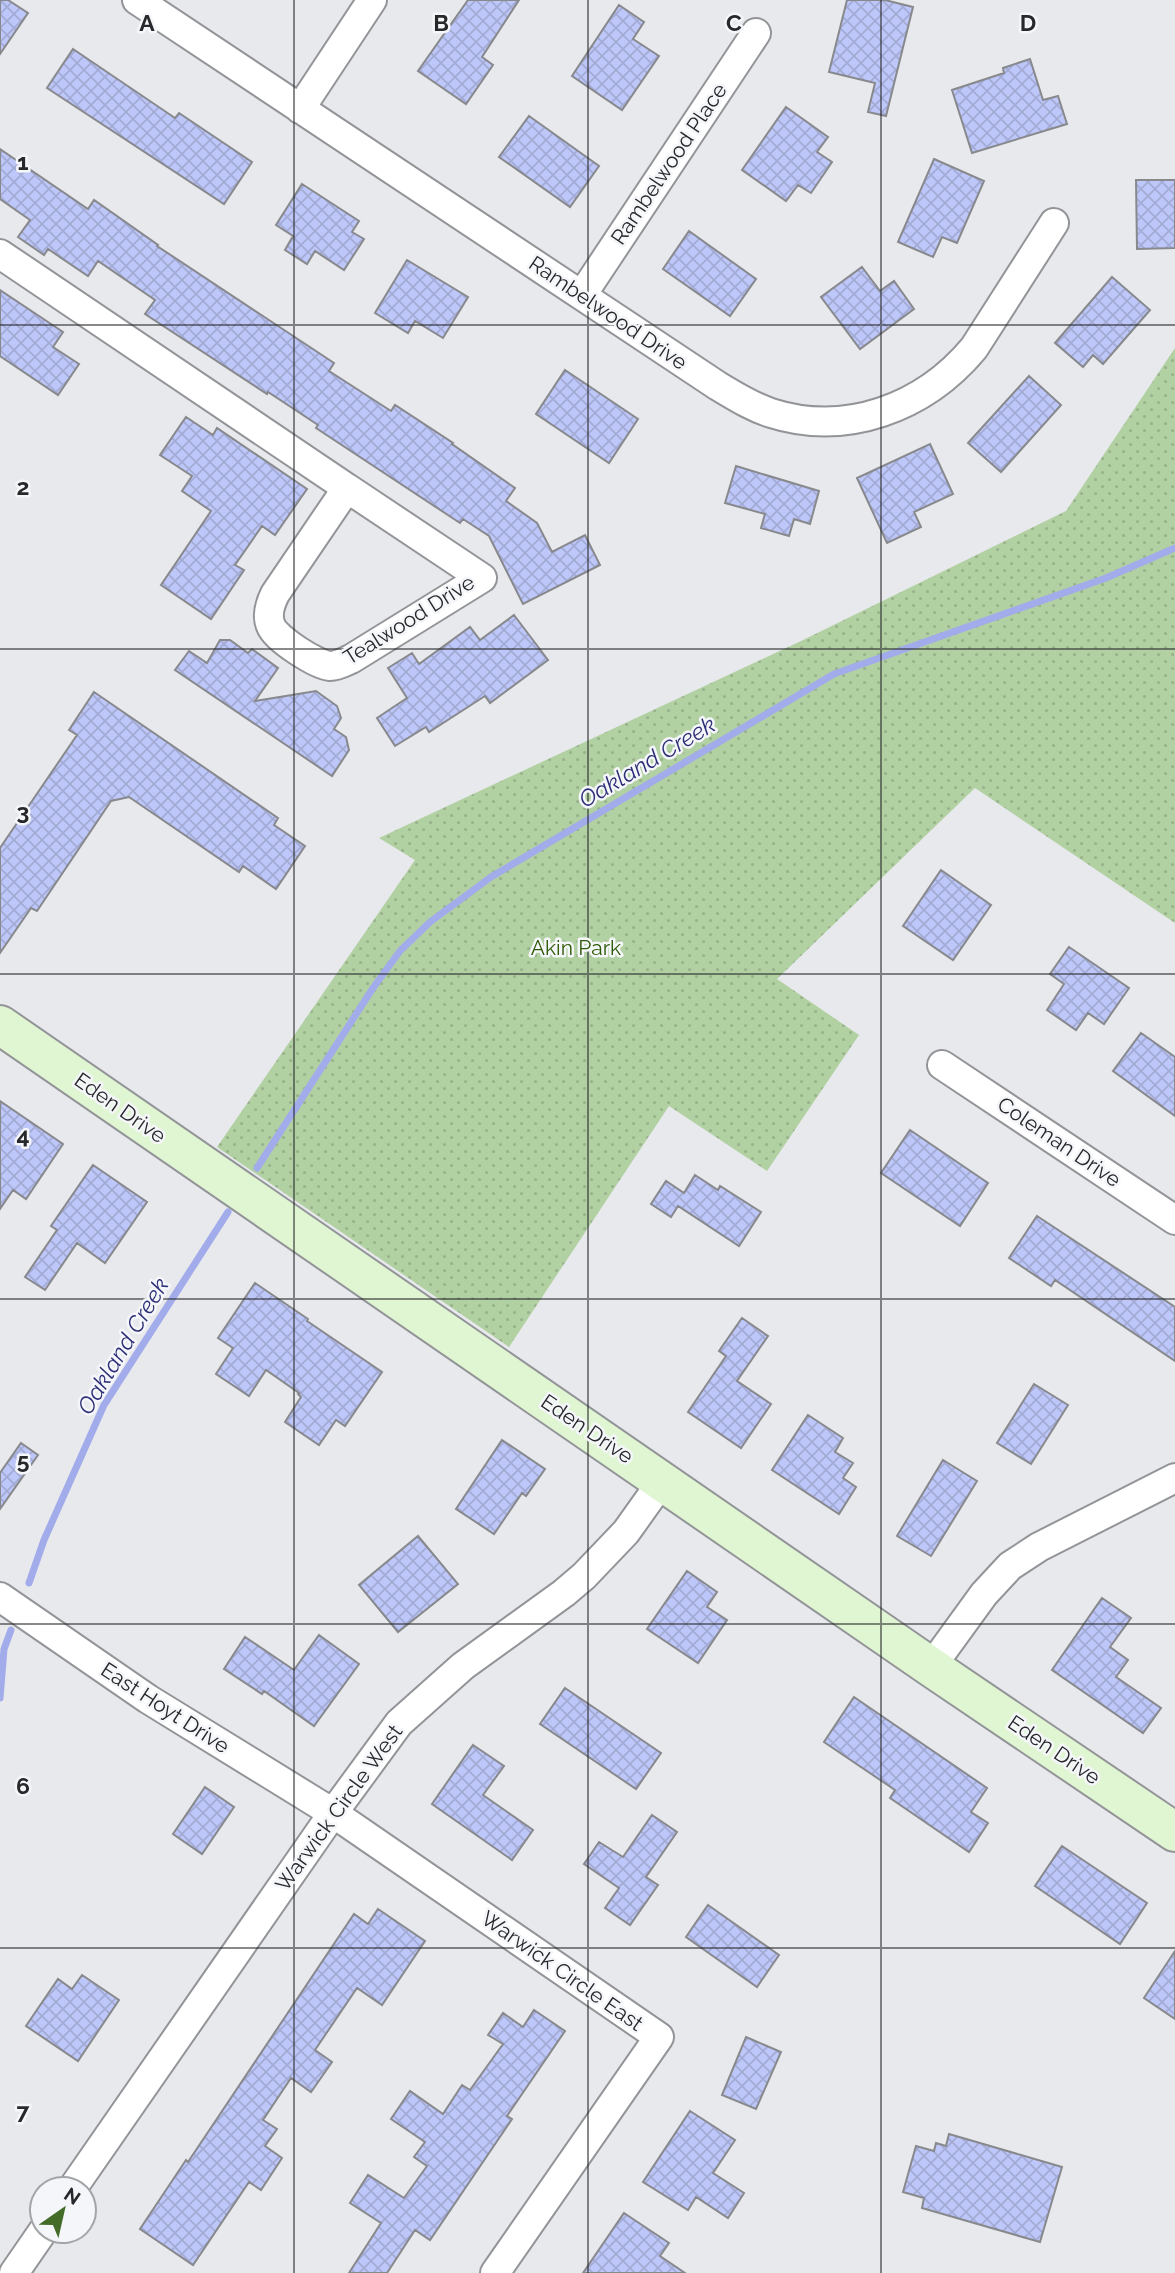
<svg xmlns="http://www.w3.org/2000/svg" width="1175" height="2273" font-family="Raleway,sans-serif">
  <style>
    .grass { fill: url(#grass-dots) }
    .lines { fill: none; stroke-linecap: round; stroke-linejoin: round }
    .stream { stroke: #a2acea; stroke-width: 7 }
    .building { fill: url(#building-cross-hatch); stroke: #88898d; stroke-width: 2 }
    .street-casing { stroke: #939498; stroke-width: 32 }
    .secondary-casing { stroke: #939498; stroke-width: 42 }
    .street { stroke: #fff; stroke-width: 28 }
    .secondary { stroke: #e0f6d2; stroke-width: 38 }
    .grid { fill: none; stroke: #272829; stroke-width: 2; stroke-opacity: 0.55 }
    .labels { text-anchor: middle; stroke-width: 5; stroke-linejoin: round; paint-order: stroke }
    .street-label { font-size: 21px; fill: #272829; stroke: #f5f6fa }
    .park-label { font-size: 21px; fill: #2e5b05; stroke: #f5f6fa }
    .water-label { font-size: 23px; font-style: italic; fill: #2d2f76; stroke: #f5f6fa }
    .grid-label { font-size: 23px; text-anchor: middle; font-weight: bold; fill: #272829; stroke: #f5f6fa; stroke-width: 5; stroke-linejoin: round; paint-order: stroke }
  </style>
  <defs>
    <pattern id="grass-dots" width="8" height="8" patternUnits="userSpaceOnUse" patternTransform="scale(1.75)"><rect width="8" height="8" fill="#b2d1a2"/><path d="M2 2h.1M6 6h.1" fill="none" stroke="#99b38c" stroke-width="1.8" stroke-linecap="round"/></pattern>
    <pattern id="building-cross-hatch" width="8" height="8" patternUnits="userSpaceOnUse" patternTransform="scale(1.75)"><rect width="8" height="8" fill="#bec7f9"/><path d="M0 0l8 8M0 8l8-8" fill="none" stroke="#a3abd5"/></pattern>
  </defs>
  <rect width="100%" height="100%" fill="#e8e9ed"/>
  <!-- grass -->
  <path class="grass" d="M1175,348V923L975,788L777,979L859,1035L767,1171L669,1106L509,1347L217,1147L415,860L379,838L801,641L1066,511Z"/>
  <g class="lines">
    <!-- stream -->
    <path class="stream" d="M257,1168L373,988L400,951L430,922L491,877L834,674L1106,578L1175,548
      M29,1583L44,1540L104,1405L228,1212
      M0,1698L4,1649L11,1630"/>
  </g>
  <!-- building -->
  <path class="building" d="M0,0H8L28,13L0,54Z
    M468,0H519L482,57L493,65L466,104L418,71Z
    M847,0H885L913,7L886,116L868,112L875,83L829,72Z
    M619,5L644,22L633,39L659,56L622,110L572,76Z
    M73,49L175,118L179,113L252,162L224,204L47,88Z
    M1030,59L1043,100L1058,96L1067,124L972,153L952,90L1004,73L1003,68Z
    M786,107L828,137L817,152L832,162L811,193L798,185L786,201L742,170Z
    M529,116L599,166L570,207L499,157Z
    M0,149L88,209L94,200L158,245L157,246L334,363L329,371L391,411L395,405L453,443L452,444L515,488L506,501L537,523L552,552L585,535L600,565L523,604L489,536L463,519L460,523L316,428L318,425L268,392L267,394L145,314L155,300L98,261L88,276L48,249L44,255L18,237L30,220L0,199Z
    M934,159L984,181L957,243L942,237L933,257L898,242Z
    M1136,180H1175V248L1137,249Z
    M302,184L359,221L352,232L364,239L344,270L315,251L307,264L285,250L293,236L276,225Z
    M689,231L756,279L730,316L663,269Z
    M407,260L468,297L443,338L415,321L408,333L375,313Z
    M862,267L880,291L894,281L914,309L860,349L821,297Z
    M1112,277L1150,310L1103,364L1093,355L1083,367L1055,343Z
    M0,290L63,332L53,347L79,364L58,395L0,356Z
    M565,370L638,419L609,463L536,414Z
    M1029,376L1061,405L1001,472L968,443Z
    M186,417L213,435L217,428L307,489L275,535L262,526L235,565L244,570L211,619L161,585L211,511L182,491L192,476L160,455Z
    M930,444L953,494L914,512L921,527L887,543L857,478Z
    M736,466L819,491L810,524L794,519L789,536L761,528L765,514L725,503Z
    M514,615L548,660L490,703L485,696L429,732L426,727L395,746L377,718L407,698L388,668L412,653L419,664L470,627L480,640Z
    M220,640H230L248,653L252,649L278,668L255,701L316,691L337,706L341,718L334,729L346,737L349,750L332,776L175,670L189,651L207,663Z
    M94,692L278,818L274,825L305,846L276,889L243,866L239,872L129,797L111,801L37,911L31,908L0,953V848L77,735L69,730Z
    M941,870L991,905L953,960L903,926Z
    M1069,947L1129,988L1104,1024L1088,1013L1076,1030L1047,1010L1064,984L1050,974Z
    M1141,1033L1175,1057V1116L1113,1071Z
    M0,1101L63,1144L26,1199L13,1190L0,1209Z
    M910,1130L988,1183L960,1226L881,1173Z
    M93,1165L147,1202L105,1263L77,1243L45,1290L25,1277L57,1230L51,1226Z
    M695,1175L718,1190L720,1186L761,1212L739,1246L678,1206L671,1217L651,1204L666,1181L684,1193Z
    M1037,1216L1175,1307V1361L1055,1280L1051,1286L1009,1258Z
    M255,1283L308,1319L307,1321L382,1372L345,1426L336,1420L319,1445L285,1422L301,1397L298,1394L299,1393L266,1370L249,1396L216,1374L233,1348L218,1338Z
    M742,1318L768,1336L737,1381L771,1404L741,1448L688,1412L726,1356L719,1351Z
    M1034,1384L1068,1405L1031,1464L997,1443Z
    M808,1415L843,1438L835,1452L853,1463L843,1478L856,1487L839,1514L772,1470Z
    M502,1440L545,1469L526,1496L522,1493L494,1534L456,1509Z
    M21,1443L38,1455L0,1509V1473Z
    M943,1460L977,1481L931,1556L897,1536Z
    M418,1536L458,1584L398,1632L359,1585Z
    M687,1571L717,1592L707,1607L727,1620L698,1663L647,1629Z
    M1102,1598L1131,1618L1110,1647L1128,1660L1116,1677L1161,1708L1143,1733L1052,1670Z
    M319,1635L359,1664L314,1726L264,1691L262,1694L224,1669L245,1637L294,1670Z
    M565,1688L661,1753L636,1789L540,1724Z
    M854,1697L987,1788L971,1812L988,1823L969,1852L890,1798L895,1790L824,1742Z
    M473,1745L504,1766L483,1795L533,1830L512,1860L432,1804Z
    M205,1787L234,1807L202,1854L173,1834Z
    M652,1815L677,1832L646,1877L658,1885L630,1925L605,1908L619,1888L584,1864L599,1842L623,1857Z
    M1062,1846L1147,1903L1120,1944L1035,1886Z
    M708,1905L779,1955L757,1987L686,1937Z
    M378,1909L425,1941L382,2005L357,1988L315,2050L332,2062L311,2092L291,2078L263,2120L277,2129L265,2146L282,2158L261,2190L249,2182L193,2265L140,2229L186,2160L188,2162L354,1914L368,1924Z
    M1175,1951V2019L1144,1998Z
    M82,1975L119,2000L78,2061L26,2026L58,1979L72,1989Z
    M534,2010L565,2031L507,2116L512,2119L430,2240L415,2230L387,2273H349L381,2223L350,2203L368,2175L404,2198L427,2166L414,2157L425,2142L391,2119L410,2091L443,2114L462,2085L470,2090L503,2044L488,2035L503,2013L523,2027Z
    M746,2037L781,2052L756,2109L722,2095Z
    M690,2111L735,2140L713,2173L744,2193L728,2218L696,2197L688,2210L643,2182Z
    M949,2134L1062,2167L1040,2242L922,2208L924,2198L903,2192L916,2146L934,2151L936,2143L946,2146Z
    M624,2213L669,2243L660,2256L685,2273H583Z"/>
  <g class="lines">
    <!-- street casing -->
    <g class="street-casing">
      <path id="street" d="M137,0L718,386C735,396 752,407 771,413C846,437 924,408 974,348L1054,223
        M300,109L372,0
        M0,254L347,488
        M582,295L756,33
        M347,488L482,578L351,659C344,662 338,666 330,666C317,665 276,639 271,626C266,615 270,604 275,594Z
        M942,1065L1175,1220
        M0,1597L148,1699L333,1813L659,2037L495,2273
        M931,1667L984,1594L1010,1566L1039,1547L1175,1478
        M72,2189L333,1813L399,1723L463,1666L564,1593L584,1576L626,1532L663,1480
        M14,2273L43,2231"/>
    </g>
    <!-- secondary casing -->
    <g class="secondary-casing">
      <path id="secondary" d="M0,1025L931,1667L1175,1832"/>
    </g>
    <!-- street -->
    <use href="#street" class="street"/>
    <!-- secondary -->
    <use href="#secondary" class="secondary"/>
  </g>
  <!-- grid -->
  <path class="grid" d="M294,0V2273M588,0V2273M881,0V2273M0,325H1175M0,649H1175M0,974H1175M0,1299H1175M0,1624H1175M0,1948H1175"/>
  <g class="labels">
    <!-- street labels -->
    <g class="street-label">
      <text transform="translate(669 164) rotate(-56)" y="7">Rambelwood Place</text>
      <text transform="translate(608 313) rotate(34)" y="7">Rambelwood Drive</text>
      <text transform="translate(409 620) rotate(-32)" y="7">Tealwood Drive</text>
      <text transform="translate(120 1108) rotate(35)" y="7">Eden Drive</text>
      <text transform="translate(1059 1142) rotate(34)" y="7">Coleman Drive</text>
      <text transform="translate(587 1429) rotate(34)" y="7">Eden Drive</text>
      <text transform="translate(165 1708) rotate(33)" y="7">East Hoyt Drive</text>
      <text transform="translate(1054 1750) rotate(34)" y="7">Eden Drive</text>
      <text transform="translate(339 1808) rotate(-54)" y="7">Warwick Circle West</text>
      <text transform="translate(562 1971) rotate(35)" y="7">Warwick Circle East</text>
    </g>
    <!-- park labels -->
    <g class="park-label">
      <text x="576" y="955">Akin Park</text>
    </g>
    <!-- water labels -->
    <g class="water-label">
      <text transform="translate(647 762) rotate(-31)" y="8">Oakland Creek</text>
      <text transform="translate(123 1346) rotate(-59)" y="8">Oakland Creek</text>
    </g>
  </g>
  <g class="grid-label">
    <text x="147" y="31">A</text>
    <text x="441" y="31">B</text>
    <text x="734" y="31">C</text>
    <text x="1028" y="31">D</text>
    <text x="23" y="170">1</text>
    <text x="23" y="495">2</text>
    <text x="23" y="820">3</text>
    <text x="23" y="1144">4</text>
    <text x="23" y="1469">5</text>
    <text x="23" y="1794">6</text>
    <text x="23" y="2119">7</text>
  </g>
  <!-- north arrow -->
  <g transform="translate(63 2210) rotate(34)"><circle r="33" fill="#f5f6fa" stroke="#a3a4a6" stroke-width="2"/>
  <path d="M0-5L12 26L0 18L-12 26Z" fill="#436c28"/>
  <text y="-10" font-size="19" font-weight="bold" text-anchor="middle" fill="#272829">N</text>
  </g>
</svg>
